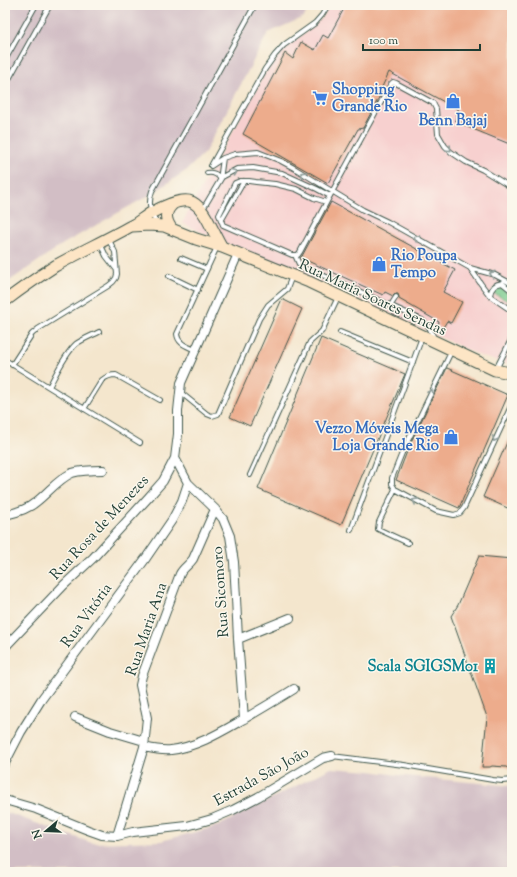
<svg xmlns="http://www.w3.org/2000/svg" width="517" height="877" font-family="'Sorts Mill Goudy',serif">
  <style>
    .built { fill: #f7d0cf }
    .industrial { fill: #d2bec5 }
    .green { fill: #77c98b; stroke: #4b8360 }
    .building { fill: #edac8c }
    .lines { fill: none; stroke-linecap: round; stroke-linejoin: round }
    .lane-casing { stroke: #3f564b; stroke-width: 6 }
    .street-casing { stroke: #3f564b; stroke-width: 10 }
    .secondary-casing { stroke: #3f564b; stroke-width: 13 }
    .lane { stroke: #fff; stroke-width: 4 }
    .street { stroke: #fff; stroke-width: 8 }
    .secondary { stroke: #fde5c5; stroke-width: 11 }
    .oneway { stroke: #8f9e9a }
    .labels { text-anchor: middle; stroke-width: 3; stroke-linejoin: round; paint-order: stroke }
    .shop-label { font-size: 15px; font-weight: bold; fill: #366cbe; stroke: #fbf7ec; text-anchor: start }
    .street-label { font-size: 15px; fill: #1f3d34; stroke: #fbf7ec }
    .culture-label { font-size: 15px; font-weight: bold; fill: #0d838f; stroke: #fbf7ec; text-anchor: end }
  </style>
  <rect width="100%" height="100%" fill="#fbf7ec"/>
  <filter id="ink" filterUnits="userSpaceOnUse"><feTurbulence type="fractalNoise" baseFrequency=".025" numOctaves="2"/><feDisplacementMap in="SourceGraphic" scale="8" xChannelSelector="R" yChannelSelector="G"/><feConvolveMatrix kernelMatrix="1 2 1 2 8 2 1 2 1" color-interpolation-filters="sRGB"/></filter>
  <filter id="wash" filterUnits="userSpaceOnUse"><feTurbulence type="fractalNoise" baseFrequency=".012" numOctaves="4" result="noise"/><feDisplacementMap in="SourceGraphic" scale="16" xChannelSelector="R" yChannelSelector="G"/><feGaussianBlur stdDeviation="0.9" result="paint"/><feColorMatrix in="noise" values="0 0 0 0 0 0 0 0 0 0 0 0 0 0 0 0 0 1.4 0 .05"/><feComposite in="paint" operator="in"/></filter>
  <g filter="url(#wash)">
    <rect width="100%" height="100%" fill="#f4e6cd"/>
    <!-- built -->
    <path class="built" d="M329,5H512V364L497,361L483,357L347,294L238,249L182,223L266,71L284,47L309,30L323,17Z"/>
    <!-- industrial -->
    <path class="industrial" d="M5,5H310L304,17L268,33L205,152L187,170L153,193L63,244L5,284Z
      M331,768L370,771L404,776L512,786V872H5V812L92,843L161,841L218,826Z"/>
    <!-- green -->
    <path class="green" d="M497,287L504,289L509,296L512,297V302L508,301L493,293C492,290 494,289 497,287Z"/>
    <g id="blocks">
      <!-- building -->
      <path class="building" d="M346,5H512V145L468,127L455,120L459,110L389,72L382,87L384,88L363,128L358,129L328,183L243,134L285,53L293,59L301,42L315,50L323,35L328,38Z
        M331,202L455,270L443,292L462,302L451,323L447,321L442,329L438,325L439,322L399,299V297L398,294H395L393,296L385,292L383,295L301,258Z
        M282,299L302,309L250,426L230,417Z
        M321,338L405,374L341,525L258,489Z
        M447,368L508,395L459,508L396,480L410,444Z
        M512,431V510L483,497Z
        M479,556L512,559V770L506,767L492,766L490,767H482L487,717L451,616L458,605Z"/>
    </g>
  </g>
  <g filter="url(#ink)">
    <use href="#blocks" fill-opacity="0" stroke="#3f564b" stroke-width="1"/>
    <g class="lines">
      <!-- lane casing -->
      <g class="lane-casing">
        <path id="lane" d="M5,60L36,5
          M5,86L50,5
          M212,164L265,69L275,55L284,45L315,23L322,15L328,5
          M211,166L223,158L235,154L258,152L281,161L294,168L363,210L388,222L470,268L481,284L490,296L512,311
          M207,173C212,172 217,174 220,178
          M220,180L223,158
          M326,202L314,198L296,189L275,184L256,182L249,181H240L235,183L219,215L223,225L292,255H298L300,252L332,192L391,84L393,82L396,83L433,103L436,109L438,134L445,146L451,152L466,162L483,170L512,188
          M203,209L222,177L237,169L253,168L282,173L317,189L330,196
          M221,221L244,181
          M157,223C150,214 148,202 152,191L255,5
          M100,243L106,256L116,269
          M295,255L299,264L304,268L337,281L422,320L429,327L434,338
          M181,258L207,269
          M470,268L495,275L512,284
          M169,276L198,290
          M490,295C491,288 495,284 502,283L512,291
          M391,305L396,297
          M340,332L413,362
          M195,350C187,346 178,344 177,334L217,247
          M452,350L402,453L392,478V484L395,489L436,511L454,515L460,513L464,508L512,404
          M5,360L140,443
          M12,365L32,334L38,329L108,286L113,282L116,278L117,274L115,252L108,238
          M496,369L512,338
          M49,387C56,374 65,354 76,344C83,339 91,336 99,332
          M180,392L207,414L212,416L218,414L259,319L268,305L287,289L292,276
          M84,409L102,380C107,376 110,375 116,375L160,400
          M250,475L310,342L322,331L338,297
          M395,489L379,522L378,529L408,543
          M351,530L422,337
          M332,756L404,765L493,780L502,781L512,780"/>
      </g>
      <!-- street casing -->
      <g class="street-casing">
        <path id="street" d="M175,458L188,483L215,509L223,519L230,536L234,562L236,598L238,639L244,719
          M5,515C15,513 28,509 36,502C48,493 58,479 72,473C82,470 93,470 103,470
          M238,639L290,618
          M5,647L64,585L93,558L148,498L163,481L175,458L178,434V411L181,383L238,254
          M75,717L110,731L144,741
          M144,747C153,749 161,751 171,750C197,747 221,732 244,719C261,709 278,699 294,689
          M5,763L21,732L41,700L146,558L172,520L182,501L188,483
          M5,800L36,809L88,830L102,835L117,836L133,832L187,826L212,819L233,810L258,797L323,758L332,756
          M117,836L144,747L147,718L140,685L142,676L180,574C183,568 189,565 193,559L215,509"/>
      </g>
      <!-- secondary casing -->
      <g class="secondary-casing">
        <path id="secondary" d="M132,226L149,225L164,226L196,239L222,247L309,282L495,370L505,372L512,373
          M171,228C165,219 164,211 174,203
          M5,301C21,289 38,277 55,266C80,252 106,240 131,226C138,223 144,217 151,213C160,208 179,199 189,201C205,205 213,234 222,247"/>
      </g>
      <!-- lane -->
      <use href="#lane" class="lane"/>
      <!-- street -->
      <use href="#street" class="street"/>
      <!-- secondary -->
      <use href="#secondary" class="secondary"/>
    </g>
    <!-- one-way arrows -->
    <defs><path id="oneway-chevron" d="M-2-3.5L2.5 0L-2 3.5" fill="none" stroke-width="1.6" stroke-linecap="round" stroke-linejoin="round"/></defs>
    <g class="oneway">
      <use href="#oneway-chevron" transform="translate(449 149) rotate(46)"/>
      <use href="#oneway-chevron" transform="translate(234 172) rotate(-21)"/>
      <use href="#oneway-chevron" transform="translate(303 174) rotate(-148)"/>
      <use href="#oneway-chevron" transform="translate(416 238) rotate(-152)"/>
      <use href="#oneway-chevron" transform="translate(492 274) rotate(-162)"/>
      <use href="#oneway-chevron" transform="translate(431 392) rotate(-65)"/>
      <use href="#oneway-chevron" transform="translate(495 439) rotate(114)"/>
      <use href="#oneway-chevron" transform="translate(415 501) rotate(-152)"/>
    </g>
  </g>
  <!-- icons -->
  <defs>
    <g id="supermarket-bare" transform="scale(1.2)"><path d="M-6-5.5h2.5l.6 2H6L4.5 2H-2.5L-4.4-4H-6ZM-1.5 3.2a1.3 1.3 0 1 0 .1 0ZM3 3.2a1.3 1.3 0 1 0 .1 0Z" fill="#3f7fe0" stroke="#fbf7ec" stroke-width="2.5" paint-order="stroke"/></g>
    <g id="shop-bare" transform="scale(1.2)"><path d="M-5-2.5h2.3a2.7 3.5 0 0 1 5.4 0H5L5.5 6h-11ZM-1.5-2.5h3a1.5 2.3 0 0 0-3 0Z" fill="#3f7fe0" stroke="#fbf7ec" stroke-width="2.5" paint-order="stroke"/></g>
    <g id="building-bare" transform="scale(1.2)"><path d="M-4-6H4V6H1V3H-1V6H-4ZM-2.5-4.3h1.7v1.8h-1.7ZM.8-4.3h1.7v1.8H.8ZM-2.5-1h1.7V.8h-1.7ZM.8-1h1.7V.8H.8Z" fill="#0f9aa8" stroke="#fbf7ec" stroke-width="2.5" paint-order="stroke"/></g>
  </defs>
  <g fill-rule="evenodd">
    <use href="#supermarket-bare" x="320" y="98"/>
    <use href="#shop-bare" x="453" y="101"/>
    <use href="#shop-bare" x="379" y="264"/>
    <use href="#shop-bare" x="451" y="437"/>
    <use href="#building-bare" x="490" y="666"/>
  </g>
  <g class="labels">
    <!-- shop labels -->
    <g class="shop-label">
      <text x="332" y="94">Shopping<tspan x="332" dy="17">Grande Rio</tspan></text>
      <text x="453" y="125" text-anchor="middle">Benn Bajaj</text>
      <text x="391" y="260">Rio Poupa<tspan x="391" dy="17">Tempo</tspan></text>
      <text x="439" y="433" text-anchor="end">Vezzo Móveis Mega<tspan x="439" dy="17">Loja Grande Rio</tspan></text>
    </g>
    <!-- street labels -->
    <g class="street-label">
      <text transform="translate(373 297) rotate(25)" y="5">Rua Maria Soares Sendas</text>
      <text transform="translate(99 527) rotate(-47)" y="5">Rua Rosa de Menezes</text>
      <text transform="translate(220 592) rotate(-94)" y="5">Rua Sicomoro</text>
      <text transform="translate(86 615) rotate(-54)" y="5">Rua Vitória</text>
      <text transform="translate(146 629) rotate(-71)" y="5">Rua Maria Ana</text>
      <text transform="translate(261 776) rotate(-29)" y="5">Estrada São João</text>
    </g>
    <!-- culture labels -->
    <g class="culture-label">
      <text x="478" y="671">Scala SGIGSM01</text>
    </g>
  </g>
  <!-- margin -->
  <rect width="517" height="877" fill="none" stroke="#fbf7ec" stroke-width="20"/>
  <!-- north arrow -->
  <g transform="translate(46 831) rotate(251)" stroke="#fbf7ec" stroke-width="3" paint-order="stroke">
  <path d="M0-3L7 15L0 10L-7 15Z" fill="#1f3d34"/>
  <text y="-6" font-size="11" font-weight="bold" text-anchor="middle" fill="#1f3d34">N</text>
  </g>
  <!-- scale -->
  <path d="M363 44v6h117v-6" fill="none" stroke="#1f3d34" stroke-width="2"/>
  <text x="369" y="44" font-size="12" fill="#1f3d34" stroke="#fbf7ec" stroke-width="3" paint-order="stroke">100 m</text>
</svg>
